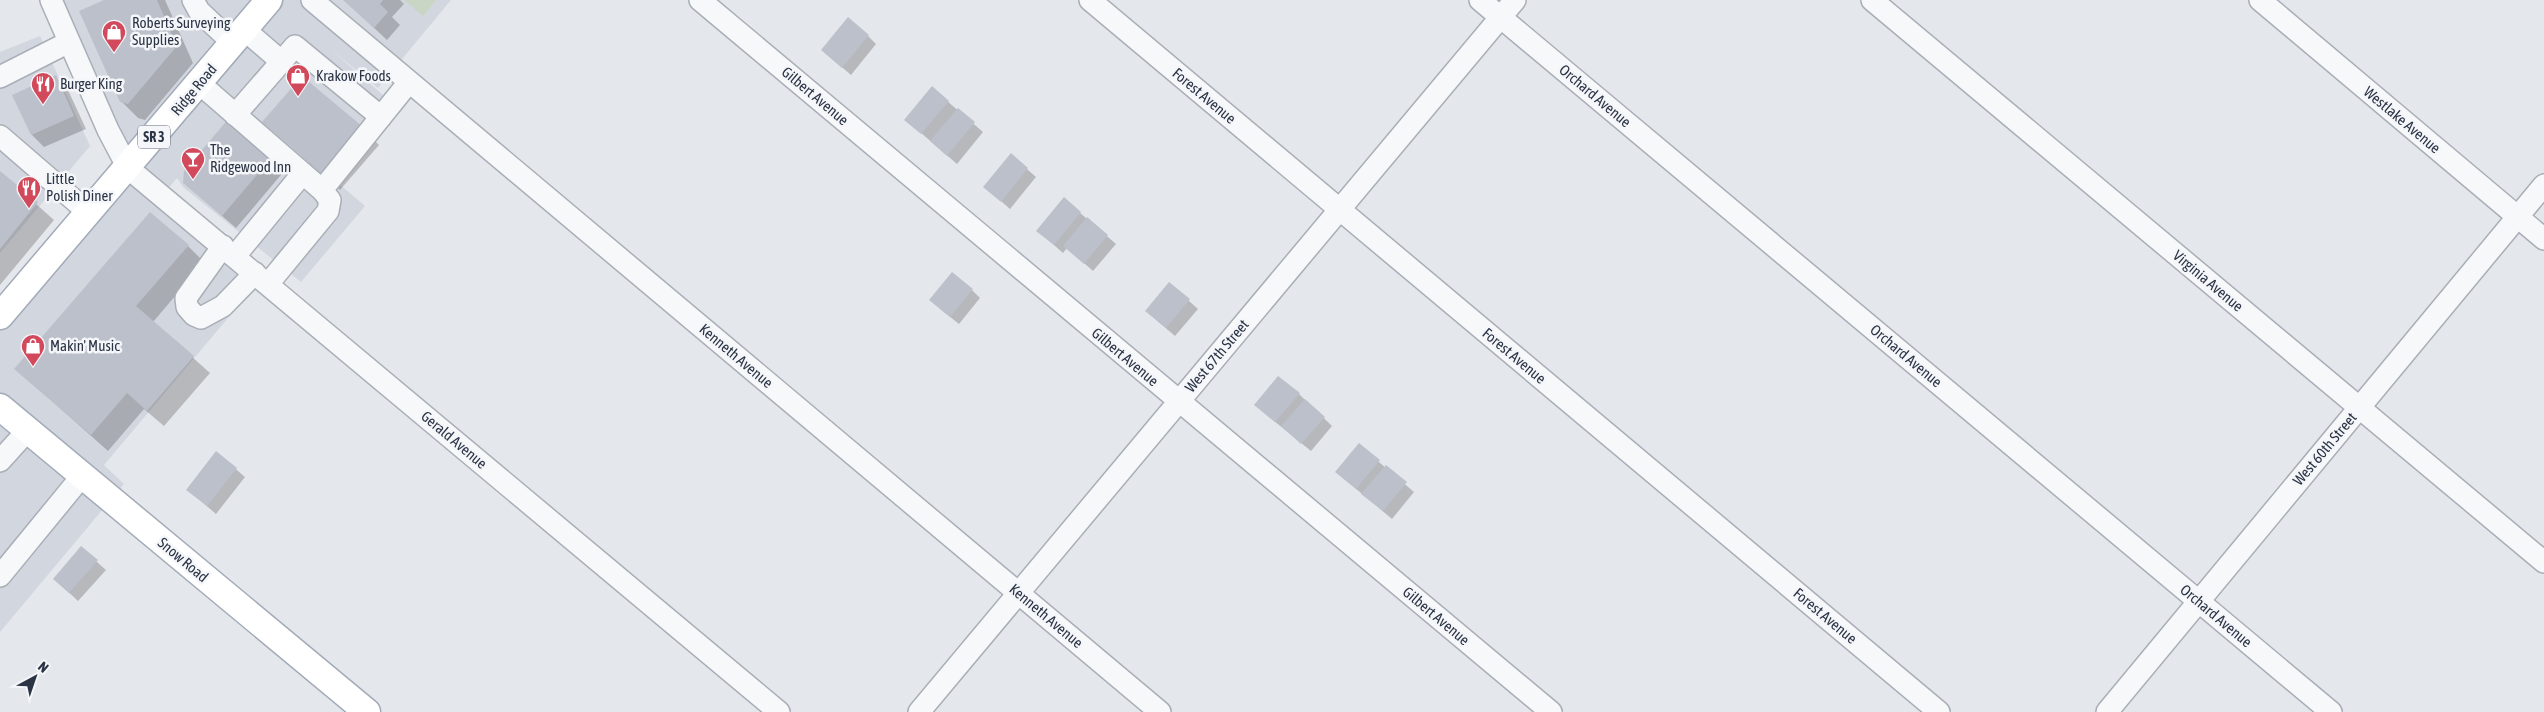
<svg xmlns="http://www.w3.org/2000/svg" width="2544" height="712" font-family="'Asap Condensed',sans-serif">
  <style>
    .built { fill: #d2d6de }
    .green { fill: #c9d6c5 }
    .shadow { fill: #0003 }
    .building { fill: #bbc0ca }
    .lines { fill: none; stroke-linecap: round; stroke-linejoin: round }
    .minor-casing { stroke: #a9aeb7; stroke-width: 24 }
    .major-casing { stroke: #a3abb8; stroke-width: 29 }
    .minor { stroke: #f7f8fa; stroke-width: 21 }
    .major { stroke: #fff; stroke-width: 26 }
    .labels { text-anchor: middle; stroke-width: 5; stroke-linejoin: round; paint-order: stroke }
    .shield { fill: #f4f6f9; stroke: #676e7b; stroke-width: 1 }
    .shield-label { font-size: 14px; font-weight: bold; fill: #2b3445 }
    .poi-label { font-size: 15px; fill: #2b3445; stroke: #f4f6f9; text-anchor: start }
    .street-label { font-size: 15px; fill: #2b3445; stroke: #f4f6f9 }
  </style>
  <rect width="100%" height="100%" fill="#e4e7ec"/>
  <!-- built -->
  <path class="built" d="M56,0H451L378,88L329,48L399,109L338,183L365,206L301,282L183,187L177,178L165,192L265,274L104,465L124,484L0,632V325L135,167Z
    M40,36L90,146L0,253V52Z"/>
  <!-- green -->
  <path class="green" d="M404,0H436L423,16Z"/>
  <!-- shadow -->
  <path class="shadow" d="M107,0H165L193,63L145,120L138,118L121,101Z
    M344,0H400L404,4L392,17L400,25L387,40Z
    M868,36L876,44L851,75L822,50Z
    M55,77L68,90L86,129L44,147L32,135Z
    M932,88L983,132L957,164L906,120Z
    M230,119L286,169L236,228L184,183Z
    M264,122L362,128L379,145L340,190Z
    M1011,155L1036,177L1010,209L985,187Z
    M0,172L54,220L0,285Z
    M1064,199L1116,244L1093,271L1067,248L1063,253L1038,231Z
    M188,246L204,262L153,322L210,373L164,426L144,409L108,451L16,369Z
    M1169,283L1198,309L1175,336L1155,319Z
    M972,290L980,298L959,324L939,308Z
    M1299,394L1332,426L1311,451L1264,413Z
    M1359,445L1414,492L1392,519L1336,472Z
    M217,453L245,477L216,514L188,490Z
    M81,548L106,570L78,601L63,587Z"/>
  <!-- building -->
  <path class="building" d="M104,0H157L177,46L128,104L120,102L79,11Z
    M343,0H383L380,4L388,12L374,28Z
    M848,17L869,35L842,68L821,50Z
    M56,75L74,116L31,135L12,95Z
    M302,76L363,127L323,174L262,122Z
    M932,86L949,101L921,134L904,120Z
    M958,108L975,122L947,156L930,141Z
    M230,117L274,155L222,216L183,183L184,171Z
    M1011,153L1028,168L1001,202L983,187Z
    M0,171L38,202L0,249Z
    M1064,197L1081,212L1054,245L1036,231Z
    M150,212L189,245L136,306L194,356L147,411L127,393L91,435L14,369Z
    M1087,217L1108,235L1084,264L1063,246Z
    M952,272L973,289L950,317L929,300Z
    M1169,282L1190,299L1166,328L1145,311Z
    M1278,376L1300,393L1275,422L1254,405Z
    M1305,399L1325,417L1301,444L1281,426Z
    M1359,443L1380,460L1356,489L1335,472Z
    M216,451L237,468L207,506L186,490Z
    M1386,465L1407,482L1383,511L1361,494Z
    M81,546L98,560L69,593L53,579Z"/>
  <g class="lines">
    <!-- minor casing -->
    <g class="minor-casing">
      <path id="minor" d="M51,0L108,130L128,168L779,712
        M193,0L199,11L233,43
        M312,0L1160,712
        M700,0L1551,712
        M1090,0L1939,712
        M1480,0L2331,712
        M1872,0L2544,562
        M2260,0L2544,239
        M245,30L282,62
        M0,77L69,42
        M199,83L322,190L330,200L328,211L268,284
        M235,115L295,46L381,117
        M0,136L88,212
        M322,190L409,82
        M223,246L186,298L187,307L194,315L201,318L223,306L255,273
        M235,256L303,173
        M0,461L28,430
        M0,576L82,476
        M919,712L1515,0
        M2107,712L2544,185"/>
    </g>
    <!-- major casing -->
    <g class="major-casing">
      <path id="major" d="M0,316L269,0
        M0,407L367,712"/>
    </g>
    <!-- minor -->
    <use href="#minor" class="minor"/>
    <!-- major -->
    <use href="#major" class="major"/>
  </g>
  <!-- icons -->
  <defs>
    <g id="shop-pin" transform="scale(1.25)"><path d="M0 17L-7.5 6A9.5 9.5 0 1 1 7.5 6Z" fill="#d1495b" stroke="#f4f6f9"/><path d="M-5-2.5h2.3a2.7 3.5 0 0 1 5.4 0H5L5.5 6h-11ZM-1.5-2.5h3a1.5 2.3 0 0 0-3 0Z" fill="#fff"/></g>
    <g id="restaurant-pin" transform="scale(1.25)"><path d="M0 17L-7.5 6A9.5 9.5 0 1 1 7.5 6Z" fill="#d1495b" stroke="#f4f6f9"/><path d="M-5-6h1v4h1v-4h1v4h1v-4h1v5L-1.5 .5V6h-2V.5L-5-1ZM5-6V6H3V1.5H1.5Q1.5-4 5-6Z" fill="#fff"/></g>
    <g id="bar-pin" transform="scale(1.25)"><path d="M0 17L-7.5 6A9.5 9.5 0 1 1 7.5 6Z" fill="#d1495b" stroke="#f4f6f9"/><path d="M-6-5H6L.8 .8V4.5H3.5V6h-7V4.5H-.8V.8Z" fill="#fff"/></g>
  </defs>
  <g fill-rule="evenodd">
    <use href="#shop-pin" x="114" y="32"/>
    <use href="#shop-pin" x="298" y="76"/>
    <use href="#restaurant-pin" x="43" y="84"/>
    <use href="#bar-pin" x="193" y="159"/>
    <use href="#restaurant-pin" x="29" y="188"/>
    <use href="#shop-pin" x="33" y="346"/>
  </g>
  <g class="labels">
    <!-- shield labels -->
    <rect class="shield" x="138" y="125.5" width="32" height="23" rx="4"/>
    <g class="shield-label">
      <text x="154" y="142">SR 3</text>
    </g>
    <!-- poi labels -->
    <g class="poi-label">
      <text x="132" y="28">Roberts Surveying<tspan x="132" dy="17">Supplies</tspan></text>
      <text x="316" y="81">Krakow Foods</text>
      <text x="60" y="89">Burger King</text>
      <text x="210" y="155">The<tspan x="210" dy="17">Ridgewood Inn</tspan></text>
      <text x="46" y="184">Little<tspan x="46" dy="17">Polish Diner</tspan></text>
      <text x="50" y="351">Makin' Music</text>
    </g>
    <!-- street labels -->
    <g class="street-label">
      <text transform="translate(194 90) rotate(-50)" y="5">Ridge Road</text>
      <text transform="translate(815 96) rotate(40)" y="5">Gilbert Avenue</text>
      <text transform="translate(1204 96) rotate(40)" y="5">Forest Avenue</text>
      <text transform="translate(1595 96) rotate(40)" y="5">Orchard Avenue</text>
      <text transform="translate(2402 120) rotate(40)" y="5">Westlake Avenue</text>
      <text transform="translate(2208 281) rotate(40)" y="5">Virginia Avenue</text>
      <text transform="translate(736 356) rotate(40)" y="5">Kenneth Avenue</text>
      <text transform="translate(1217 356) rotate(-50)" y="5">West 67th Street</text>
      <text transform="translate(1514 356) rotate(40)" y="5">Forest Avenue</text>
      <text transform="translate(1906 356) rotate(40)" y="5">Orchard Avenue</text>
      <text transform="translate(1125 357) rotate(40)" y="5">Gilbert Avenue</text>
      <text transform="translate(454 440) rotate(40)" y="5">Gerald Avenue</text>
      <text transform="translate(2325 449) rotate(-50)" y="5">West 60th Street</text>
      <text transform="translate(183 560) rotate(40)" y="5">Snow Road</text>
      <text transform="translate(1046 616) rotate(40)" y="5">Kenneth Avenue</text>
      <text transform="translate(1436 616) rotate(40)" y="5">Gilbert Avenue</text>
      <text transform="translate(1825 616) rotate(40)" y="5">Forest Avenue</text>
      <text transform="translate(2216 616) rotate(40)" y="5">Orchard Avenue</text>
    </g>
  </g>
  <!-- north arrow -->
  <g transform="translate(35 677) rotate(40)" stroke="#f4f6f9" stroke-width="4" paint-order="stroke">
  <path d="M0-4L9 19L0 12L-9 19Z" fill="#2b3445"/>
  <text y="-8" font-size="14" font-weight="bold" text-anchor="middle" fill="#2b3445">N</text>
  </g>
</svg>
